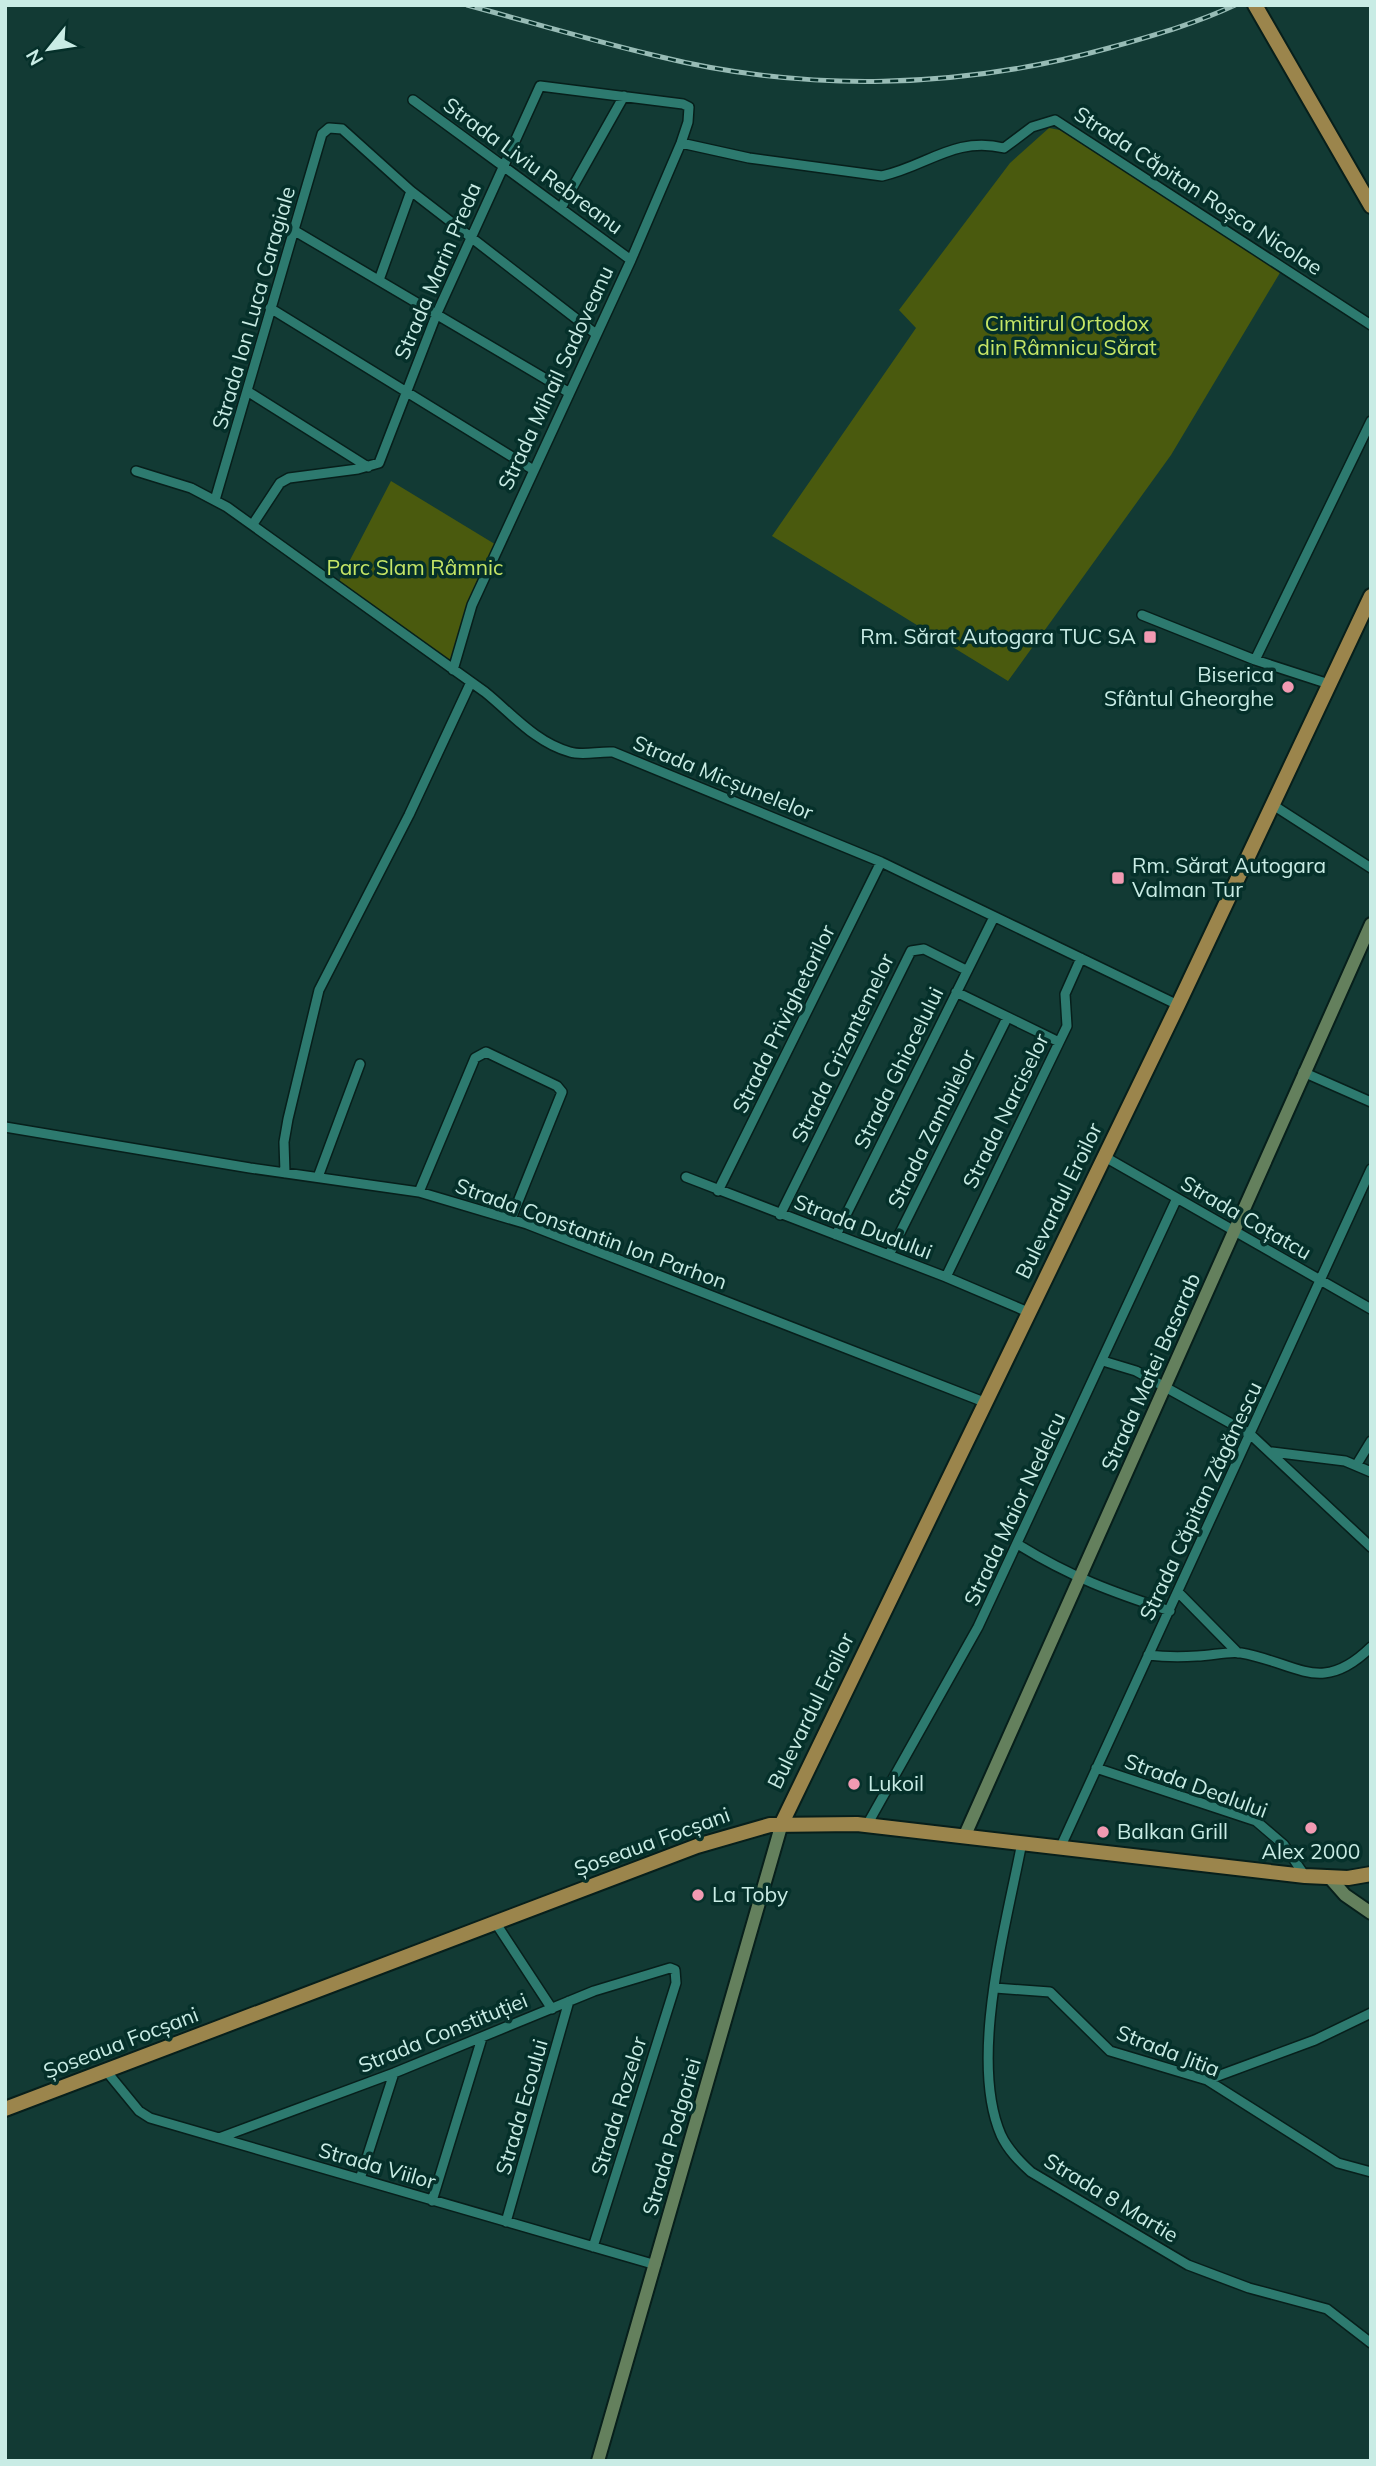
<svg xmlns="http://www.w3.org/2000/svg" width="1376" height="2466" font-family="Mulish,sans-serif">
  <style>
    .green { fill: #4a5a0e }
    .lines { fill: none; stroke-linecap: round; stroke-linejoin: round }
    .street-casing { stroke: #071f1b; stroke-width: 12 }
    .secondary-casing { stroke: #071f1b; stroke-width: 16 }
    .primary-casing { stroke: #071f1b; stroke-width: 18 }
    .street { stroke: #2d7a6f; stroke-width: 9 }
    .secondary { stroke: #64805d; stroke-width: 12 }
    .primary { stroke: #9b854c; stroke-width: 14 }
    .rail-casing { stroke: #97bbb5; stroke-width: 5 }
    .rail { stroke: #05302a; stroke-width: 2.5; stroke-dasharray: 8; stroke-linecap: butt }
    .poi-dot { fill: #f19ab2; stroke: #05302a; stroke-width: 2.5 }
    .labels { text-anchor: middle; stroke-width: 7; stroke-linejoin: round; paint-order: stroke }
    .street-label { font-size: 21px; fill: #c9ece5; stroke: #05302a }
    .park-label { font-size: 21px; fill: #c6e666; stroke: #05302a }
    .poi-label { font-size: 21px; fill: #c9ece5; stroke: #05302a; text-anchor: start }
  </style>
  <rect width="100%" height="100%" fill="#123a34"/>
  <!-- green -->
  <path class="green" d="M1049,128L1060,130L1281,271L1171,455L1008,681L772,536L916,328L899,310L1010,163Z
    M391,481L498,546L453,670L336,587Z"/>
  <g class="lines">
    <!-- street casing -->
    <g class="street-casing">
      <path id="street" d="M413,100L631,260
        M681,143L749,158L882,176C927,166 955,136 1004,148L1032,127L1055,120L1371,325
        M561,208L624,96
        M295,231L568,392
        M379,280L411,191
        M270,308L532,469
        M247,391L368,467
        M136,471L191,488L227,507L485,692C511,713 536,743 570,752C583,756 599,751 613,752L881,862L1178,1005
        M215,500L322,134L329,128L342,129L411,191L596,334
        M253,524L280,483L289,478L358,469L379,463L437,313L540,86L683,104L689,107L688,122L681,143L631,260L472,605L453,670
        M1142,615L1255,660L1329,684
        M1255,660L1371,421
        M1273,805L1371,868
        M956,992L1059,1042
        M1303,1072L1371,1102
        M5,1127L250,1168L419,1192L527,1224L984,1402
        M1105,1157L1371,1309
        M285,1173L284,1142L288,1119L319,990L409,815L471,682
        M318,1177L360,1064
        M686,1177L946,1277L1028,1312
        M718,1191L881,862
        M419,1192L475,1058L486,1052L557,1086L562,1092L511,1219
        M780,1215L911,951L924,949L966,970
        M836,1235L994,917
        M889,1255L1007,1018
        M946,1277L1067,1026L1065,994L1081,958
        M1103,1361L1136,1371L1250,1434L1371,1547
        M1272,1452L1345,1461L1371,1472
        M1357,1464L1371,1441
        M1019,1545C1071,1577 1112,1592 1170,1611
        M1178,1592L1238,1653
        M1148,1655C1165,1657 1181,1657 1197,1656C1211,1656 1227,1651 1241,1653C1298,1663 1321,1696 1371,1647
        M1096,1768L1256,1821L1284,1845L1305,1876
        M867,1825L978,1627L1177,1198
        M1022,1842C1007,1922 968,2059 1001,2135C1008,2150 1019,2161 1031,2172L1188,2265L1249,2288L1327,2309L1371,2343
        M1061,1846L1371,1169
        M495,1922L552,2009
        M995,1988L1050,1992L1110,2051L1207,2080L1338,2163L1371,2172
        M107,2072L139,2111L150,2118L656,2265
        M1207,2080L1315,2040L1371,2013
        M219,2138L394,2073L594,1991L670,1968L675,1970L676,1983L593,2247
        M360,2179L394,2073
        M432,2201L482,2038
        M506,2222L569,2001"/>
    </g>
    <!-- secondary casing -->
    <g class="secondary-casing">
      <path id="secondary" d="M965,1835L1371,924
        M1330,1878L1345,1895L1371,1913
        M598,2461L782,1823"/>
    </g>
    <!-- primary casing -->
    <g class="primary-casing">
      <path id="primary" d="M1255,5L1371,206
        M782,1823L1178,1005L1371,596
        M5,2109L697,1846L770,1825L857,1824L1305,1876L1348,1878L1371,1874"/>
    </g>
    <!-- street -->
    <use href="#street" class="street"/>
    <!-- secondary -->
    <use href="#secondary" class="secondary"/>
    <!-- primary -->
    <use href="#primary" class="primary"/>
    <!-- rail casing -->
    <g class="rail-casing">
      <path id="rail" d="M467,5C530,22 593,41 657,56C806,93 961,89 1109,48C1151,36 1195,24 1235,5"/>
    </g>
    <!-- rail -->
    <use href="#rail" class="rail"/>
  </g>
  <!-- markers -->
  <g class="poi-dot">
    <rect x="1143" y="630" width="14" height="14" rx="3.5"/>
    <circle cx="1288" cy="687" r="7"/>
    <rect x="1111" y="871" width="14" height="14" rx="3.5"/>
    <circle cx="854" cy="1784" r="7"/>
    <circle cx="1311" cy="1828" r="7"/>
    <circle cx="1103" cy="1832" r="7"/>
    <circle cx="698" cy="1895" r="7"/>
  </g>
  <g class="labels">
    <!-- street labels -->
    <g class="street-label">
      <text transform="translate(533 166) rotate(36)" y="7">Strada Liviu Rebreanu</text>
      <text transform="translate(1198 191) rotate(33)" y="7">Strada Căpitan Roșca Nicolae</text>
      <text transform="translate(438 271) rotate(-67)" y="7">Strada Marin Preda</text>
      <text transform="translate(254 308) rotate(-74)" y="7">Strada Ion Luca Caragiale</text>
      <text transform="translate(556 378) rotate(-65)" y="7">Strada Mihail Sadoveanu</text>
      <text transform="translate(723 778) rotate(22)" y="7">Strada Micșunelelor</text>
      <text transform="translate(784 1019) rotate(-64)" y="7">Strada Privighetorilor</text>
      <text transform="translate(843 1048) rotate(-64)" y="7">Strada Crizantemelor</text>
      <text transform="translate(899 1068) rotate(-64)" y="7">Strada Ghiocelului</text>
      <text transform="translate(1006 1111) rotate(-64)" y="7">Strada Narciselor</text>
      <text transform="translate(932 1129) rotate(-64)" y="7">Strada Zambilelor</text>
      <text transform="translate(1059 1201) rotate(-64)" y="7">Bulevardul Eroilor</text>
      <text transform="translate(1246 1218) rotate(30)" y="7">Strada Coțatcu</text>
      <text transform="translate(863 1227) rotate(21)" y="7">Strada Dudului</text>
      <text transform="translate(591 1234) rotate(20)" y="7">Strada Constantin Ion Parhon</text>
      <text transform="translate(1151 1372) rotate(-66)" y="7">Strada Matei Basarab</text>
      <text transform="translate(1201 1501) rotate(-65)" y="7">Strada Căpitan Zăgănescu</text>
      <text transform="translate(1015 1509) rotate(-65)" y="7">Strada Maior Nedelcu</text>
      <text transform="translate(811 1711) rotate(-64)" y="7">Bulevardul Eroilor</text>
      <text transform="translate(1196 1786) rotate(20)" y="7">Strada Dealului</text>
      <text transform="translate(652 1842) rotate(-20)" y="7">Șoseaua Focșani</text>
      <text transform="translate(443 2033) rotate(-22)" y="7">Strada Constituției</text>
      <text transform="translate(121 2043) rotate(-21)" y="7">Șoseaua Focșani</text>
      <text transform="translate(1168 2051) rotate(21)" y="7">Strada Jitia</text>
      <text transform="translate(619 2106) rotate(-73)" y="7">Strada Rozelor</text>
      <text transform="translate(522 2107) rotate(-74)" y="7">Strada Ecoului</text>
      <text transform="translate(672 2137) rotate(-74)" y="7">Strada Podgoriei</text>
      <text transform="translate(377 2166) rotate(16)" y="7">Strada Viilor</text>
      <text transform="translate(1111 2198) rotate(31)" y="7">Strada 8 Martie</text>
    </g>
    <!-- park labels -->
    <g class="park-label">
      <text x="1067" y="331">Cimitirul Ortodox<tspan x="1067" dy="24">din Râmnicu Sărat</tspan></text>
      <text x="415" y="575">Parc Slam Râmnic</text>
    </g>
    <!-- poi labels -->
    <g class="poi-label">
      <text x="1136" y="644" text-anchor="end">Rm. Sărat Autogara TUC SA</text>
      <text x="1274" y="682" text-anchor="end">Biserica<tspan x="1274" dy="24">Sfântul Gheorghe</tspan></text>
      <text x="1132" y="873">Rm. Sărat Autogara<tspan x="1132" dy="24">Valman Tur</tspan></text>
      <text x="868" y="1791">Lukoil</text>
      <text x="1117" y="1839">Balkan Grill</text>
      <text x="1311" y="1859" text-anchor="middle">Alex 2000</text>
      <text x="712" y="1902">La Toby</text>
    </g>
  </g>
  <!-- border -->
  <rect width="1376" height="2466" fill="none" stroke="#c9ece5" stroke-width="14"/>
  <!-- north arrow -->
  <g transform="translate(49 49) rotate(240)" stroke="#05302a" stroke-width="5" paint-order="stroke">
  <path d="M0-5L12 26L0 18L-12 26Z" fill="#c9ece5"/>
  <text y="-10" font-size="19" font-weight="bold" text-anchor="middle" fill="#c9ece5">N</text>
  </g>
</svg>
